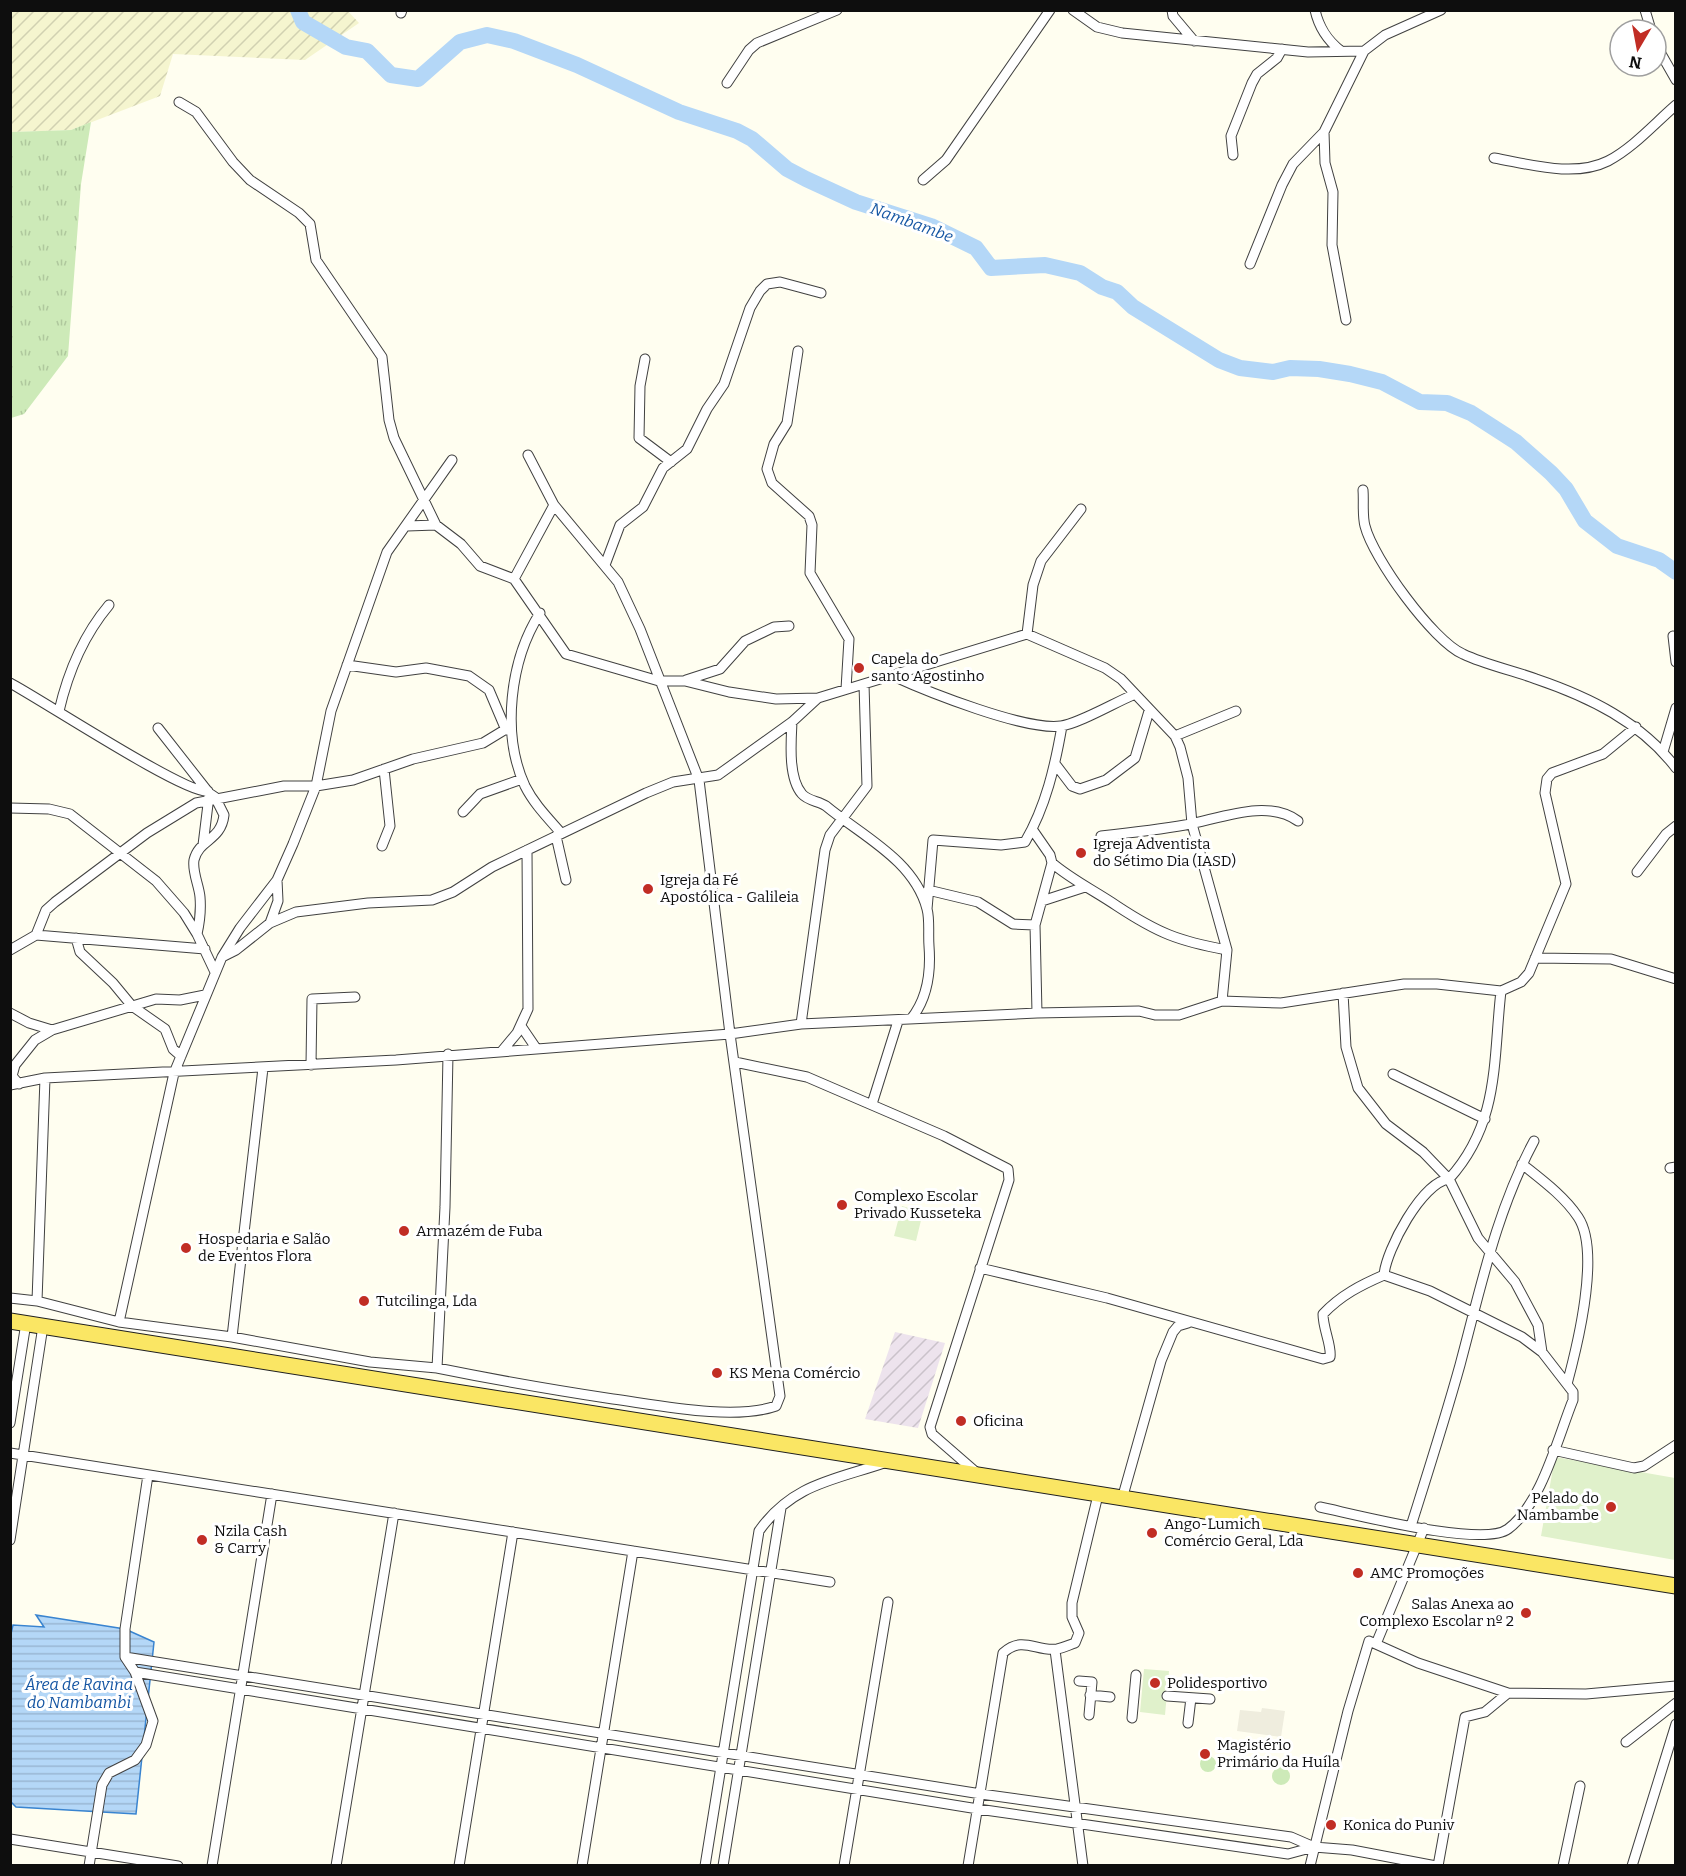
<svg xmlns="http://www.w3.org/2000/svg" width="1686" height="1876" font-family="Bitter,serif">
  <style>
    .industrial { fill: url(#industrial-furrows) }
    .farmland { fill: url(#farmland-furrows) }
    .grass { fill: url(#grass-tufts) }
    .garden { fill: #cdeab8 }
    .pitch { fill: #e0f1cb }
    .plaza { fill: #efedde }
    .water { fill: url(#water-rules); stroke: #3984d0; stroke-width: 1.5 }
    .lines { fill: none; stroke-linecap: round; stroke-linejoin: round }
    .river { stroke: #b4d7f7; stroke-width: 16 }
    .minor-casing { stroke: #414141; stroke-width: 11 }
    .primary-casing { stroke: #1f1f1f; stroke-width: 17 }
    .minor { stroke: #fff; stroke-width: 9 }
    .primary { stroke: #fae664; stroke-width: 15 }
    .poi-dot { fill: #c12d24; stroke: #fff; stroke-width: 2 }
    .labels { text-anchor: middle; stroke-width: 6; stroke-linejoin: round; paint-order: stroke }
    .poi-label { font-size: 15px; fill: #0e0e0e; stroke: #fff; text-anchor: start }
    .water-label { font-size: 16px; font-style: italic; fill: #1556a3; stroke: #fff }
  </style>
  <defs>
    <pattern id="industrial-furrows" width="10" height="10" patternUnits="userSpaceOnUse" patternTransform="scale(1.5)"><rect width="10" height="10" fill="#ede3ed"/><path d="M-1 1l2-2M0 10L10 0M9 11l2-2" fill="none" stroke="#cac2ca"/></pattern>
    <pattern id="farmland-furrows" width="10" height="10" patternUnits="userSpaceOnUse" patternTransform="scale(1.5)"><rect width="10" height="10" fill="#f5f5cf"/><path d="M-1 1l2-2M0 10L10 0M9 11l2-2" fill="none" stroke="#d1d1b1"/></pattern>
    <pattern id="grass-tufts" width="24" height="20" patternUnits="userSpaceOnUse" patternTransform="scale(1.5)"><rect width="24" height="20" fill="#cdeab8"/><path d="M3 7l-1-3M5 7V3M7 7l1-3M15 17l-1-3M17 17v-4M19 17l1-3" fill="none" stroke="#afc89d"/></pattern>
    <pattern id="water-rules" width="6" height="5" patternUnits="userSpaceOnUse" patternTransform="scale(1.5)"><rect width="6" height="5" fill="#b4d7f7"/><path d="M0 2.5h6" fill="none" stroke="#9ab7d3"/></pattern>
  </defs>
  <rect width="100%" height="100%" fill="#fffef0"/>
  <!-- industrial -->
  <path class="industrial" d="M895,1332L945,1343L918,1428L865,1419Z"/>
  <!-- farmland -->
  <path class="farmland" d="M347,10L359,23L305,60L173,54L160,96L71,130L11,132V11Z"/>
  <!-- grass -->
  <path class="grass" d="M91,122L81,184L68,356L24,414L11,418V132L71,130Z"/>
  <!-- garden -->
  <path class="garden" d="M1200 1764a8 8 0 1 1 16 0a8 8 0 1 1-16 0Z
    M1272 1776a9 9 0 1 1 18 0a9 9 0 1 1-18 0Z"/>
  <!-- pitch -->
  <path class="pitch" d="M902,1206L923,1212L916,1241L894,1236Z
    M1555,1457L1675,1478V1560L1541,1536Z
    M1144,1669L1169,1671L1165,1715L1140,1712Z"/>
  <!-- plaza -->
  <path class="plaza" d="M1262,1708L1285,1711L1281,1737L1237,1731L1240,1710L1261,1712Z"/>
  <!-- water -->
  <path class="water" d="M36,1615L125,1629L154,1642L136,1814L16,1807L11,1802L10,1638L13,1625L44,1627Z"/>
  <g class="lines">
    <!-- river -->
    <path class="river" d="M298,10L303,22L346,47L367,51L391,75L418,79L460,42L487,35L514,41L577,65L679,112L737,131L752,139L787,169L806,179L856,202L931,226L976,248L991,268L1045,265L1080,273L1102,287L1117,292L1133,307L1219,360L1240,368L1273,372L1290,368L1319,369L1350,374L1382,382L1420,402L1447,403L1471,413L1516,442L1551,473L1566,489L1585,521L1617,546L1659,560L1676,572"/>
    <!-- minor casing -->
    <g class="minor-casing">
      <path id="minor" d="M1073,10L1097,27L1122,33L1308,52L1364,51
        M1172,10L1173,16L1194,41
        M1315,10C1319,28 1327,40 1341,51
        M1645,10L1651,30
        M401,13L402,10
        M1656,45L1676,80
        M727,83L749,50L757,43L837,10
        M179,102L196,112L233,162L250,180L299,213L310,224L316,260L382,357L389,420L394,438L436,525L461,544L480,566L514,579L566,654L659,681H685L729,692L776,699L818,698
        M1324,132L1325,163L1333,192L1332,245L1346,320
        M1233,155L1231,136L1252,83L1257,74L1277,58L1282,49
        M1494,158C1529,164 1574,178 1608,161C1633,148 1654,124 1676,105
        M923,180L946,160L1050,10
        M1250,264L1282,185L1293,164L1324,132L1364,51L1385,35L1441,10
        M798,351L787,423L774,444L767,469L772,483L809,516L812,525L810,573L849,639L846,689
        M645,359L640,386L639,438L671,462
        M1363,490C1364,501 1362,515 1365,526C1373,558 1433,641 1463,654C1486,665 1512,670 1536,679C1589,697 1641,722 1676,768
        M407,526L436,525
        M605,565L620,525L643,507L663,468L687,449L707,409L724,384L750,308L760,291L767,284L780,282L821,293
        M514,579L554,505
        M540,613C510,660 501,734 525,786C534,804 548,818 561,833
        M1027,634L1033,585L1041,561L1081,509
        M1673,636L1676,662
        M347,665L396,672L426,668L469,676L489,690L506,730
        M893,676C928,692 1026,731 1061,726C1078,724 1116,702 1133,695
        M686,680L720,669L745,641L774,627L789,626
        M10,683C39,698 188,796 208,791
        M59,711C68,672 83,636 109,605
        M792,722C791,742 788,778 802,794C808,801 819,801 826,806C862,836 914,860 927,909C930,920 928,934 929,946C931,972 928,998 911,1019
        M158,728L209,793L215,797L224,815C221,841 199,839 194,860C192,872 199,885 200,897C201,909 200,921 197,934
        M1175,736L1236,711
        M1663,752L1676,708
        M1056,765L1072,786L1080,789L1106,780L1135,758L1149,711
        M10,808L49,809L70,814L156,881L184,913L197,934L215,972
        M463,812L480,794L522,779
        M1032,829L1050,855L1052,863L1035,925L1037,1013
        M556,836L566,880
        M1101,836C1129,833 1157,830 1185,825C1219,819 1267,798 1298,821
        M203,845L209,796
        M382,846L390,826L384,769
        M1052,863C1072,880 1095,891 1117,906C1158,933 1178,941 1227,950
        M1637,872L1666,834L1676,826
        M928,890L978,902L1013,924L1035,925
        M1042,901L1085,887
        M927,909L933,840L1001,845L1025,842C1046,806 1055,766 1062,726
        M270,923L278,901L277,880
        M36,935L205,949
        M76,938L80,952L113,983L132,1006L165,1029L173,1049L181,1056
        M10,950L36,935L46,910L55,902L147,833L196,803L284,786H316L353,780L413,759L483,743L511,726
        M222,957L236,950L270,923L296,912L368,903L432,900L453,892L492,867L646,793L673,782L718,775L792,722L818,698L1027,634L1105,668L1121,679L1175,736L1180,747L1188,778L1192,824L1227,950L1222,1001
        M1535,958L1611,959L1676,979
        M1343,993L1346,1047L1358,1088L1386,1124L1423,1152L1449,1179L1478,1238L1515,1282L1538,1325L1542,1352
        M10,1013L29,1023L52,1030
        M801,1024L825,850L830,835L867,786L864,684
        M521,1026L536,1048
        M502,1051L517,1033L528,1009L527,850
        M448,1054L445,1207L437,1368C496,1380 554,1390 613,1399C657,1405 734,1421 776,1406L780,1396L730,1034L699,780L640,629L618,582L554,505L528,455
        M735,1062L807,1077L944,1136L1008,1169L1009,1180L930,1427L932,1434L978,1474
        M311,1065L312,999L355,997
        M1393,1074L1485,1119
        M19,1084L12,1076L15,1065L35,1040L52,1030L156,999L180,1000L205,995
        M10,1085L45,1078L396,1060L730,1034L801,1024L1037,1013L1139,1011L1155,1015H1179L1222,1001L1281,1003L1404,984H1437L1501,991L1521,982L1529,973L1566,884L1545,793L1547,779L1552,773L1603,754L1636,727
        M872,1104L898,1021
        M1522,1164C1542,1180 1564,1196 1578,1217C1601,1251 1577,1347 1567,1384
        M1670,1168L1676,1167
        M980,1268L1107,1298L1323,1359L1330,1357C1332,1346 1323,1329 1323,1314C1341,1295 1361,1285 1384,1275
        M10,1298L37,1301L119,1322L232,1337L370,1362L437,1368
        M37,1301L45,1078
        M119,1322L174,1073L222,957L240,928L277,880L293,844L316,786L331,711L387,552L452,460
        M232,1337L263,1068
        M10,1423L26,1323
        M1553,1450L1634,1468L1644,1466L1676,1445
        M10,1453L830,1582
        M1122,1499L1161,1361L1173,1332L1178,1326L1188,1323
        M1320,1507C1354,1514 1483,1548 1508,1529C1541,1505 1558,1437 1573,1400V1392L1542,1352L1522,1337L1430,1291L1384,1275C1386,1250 1422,1182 1449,1179C1500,1123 1493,1060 1501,991
        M1411,1526C1428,1472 1445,1419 1460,1365C1481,1287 1496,1212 1534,1141
        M10,1540L43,1326
        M1376,1644L1424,1528
        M1055,1650L1083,1866
        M125,1657L981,1794L1291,1837L1314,1847L1352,1850L1436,1866
        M135,1672L978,1809L1288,1854L1314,1847
        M1079,1681L1092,1682L1089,1715
        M1090,1695L1110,1697
        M1167,1696L1210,1699
        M1132,1718L1136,1675
        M1188,1723L1191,1698
        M1626,1742L1676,1703
        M10,1839L178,1866
        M89,1866L102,1785L109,1773L135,1760L146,1745L153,1721L135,1672L125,1657V1629L148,1475
        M212,1866L272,1494
        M336,1866L394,1513
        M459,1866L513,1532
        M582,1866L633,1551
        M705,1866L759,1531C792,1484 834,1480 884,1463
        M723,1866L781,1508
        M844,1866L888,1602
        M968,1866L1003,1653C1023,1635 1036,1652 1057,1649C1063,1648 1069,1645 1075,1643L1079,1633L1072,1617V1603L1098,1495
        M1310,1866L1348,1711L1369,1641L1418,1663L1508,1693L1586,1694L1676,1686
        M1438,1866L1465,1717L1485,1712L1508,1693
        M1563,1866L1580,1786
        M1632,1866L1676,1724"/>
    </g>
    <!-- primary casing -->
    <g class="primary-casing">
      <path id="primary" d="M10,1321L1676,1586"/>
    </g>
    <!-- minor -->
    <use href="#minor" class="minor"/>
    <!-- primary -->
    <use href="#primary" class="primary"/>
  </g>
  <!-- markers -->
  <g class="poi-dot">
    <circle cx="859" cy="668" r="6"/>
    <circle cx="1081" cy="853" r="6"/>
    <circle cx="648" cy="889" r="6"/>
    <circle cx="842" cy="1205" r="6"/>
    <circle cx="404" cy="1231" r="6"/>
    <circle cx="186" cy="1248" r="6"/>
    <circle cx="364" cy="1301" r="6"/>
    <circle cx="717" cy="1373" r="6"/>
    <circle cx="961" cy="1421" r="6"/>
    <circle cx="1611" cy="1507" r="6"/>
    <circle cx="1152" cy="1533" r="6"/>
    <circle cx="202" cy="1540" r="6"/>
    <circle cx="1358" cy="1573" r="6"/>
    <circle cx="1526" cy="1613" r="6"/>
    <circle cx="1155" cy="1683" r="6"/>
    <circle cx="1205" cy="1754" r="6"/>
    <circle cx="1331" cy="1825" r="6"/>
  </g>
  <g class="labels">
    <!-- poi labels -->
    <g class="poi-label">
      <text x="871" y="664">Capela do<tspan x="871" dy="17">santo Agostinho</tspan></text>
      <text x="1093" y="849">Igreja Adventista<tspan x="1093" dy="17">do Sétimo Dia (IASD)</tspan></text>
      <text x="660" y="885">Igreja da Fé<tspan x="660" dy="17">Apostólica - Galileia</tspan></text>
      <text x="854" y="1201">Complexo Escolar<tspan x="854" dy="17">Privado Kusseteka</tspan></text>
      <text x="416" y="1236">Armazém de Fuba</text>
      <text x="198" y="1244">Hospedaria e Salão<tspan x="198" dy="17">de Eventos Flora</tspan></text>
      <text x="376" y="1306">Tutcilinga, Lda</text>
      <text x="729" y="1378">KS Mena Comércio</text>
      <text x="973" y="1426">Oficina</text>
      <text x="1599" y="1503" text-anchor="end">Pelado do<tspan x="1599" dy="17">Nambambe</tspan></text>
      <text x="1164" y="1529">Ango-Lumich<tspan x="1164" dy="17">Comércio Geral, Lda</tspan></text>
      <text x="214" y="1536">Nzila Cash<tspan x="214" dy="17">&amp; Carry</tspan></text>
      <text x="1370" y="1578">AMC Promoções</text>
      <text x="1514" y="1609" text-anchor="end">Salas Anexa ao<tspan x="1514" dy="17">Complexo Escolar nº 2</tspan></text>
      <text x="1167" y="1688">Polidesportivo</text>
      <text x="1217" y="1750">Magistério<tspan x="1217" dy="17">Primário da Huíla</tspan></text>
      <text x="1343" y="1830">Konica do Puniv</text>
    </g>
    <!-- water labels -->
    <g class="water-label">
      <text transform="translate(912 222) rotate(20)" y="6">Nambambe</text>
      <text x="79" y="1690">Área de Ravina<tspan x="79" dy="18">do Nambambi</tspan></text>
    </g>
  </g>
  <!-- border -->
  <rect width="1686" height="1876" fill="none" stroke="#0e0e0e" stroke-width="24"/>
  <!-- north arrow -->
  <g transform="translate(1638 48) rotate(190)"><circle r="28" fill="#ffffff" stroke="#9f9f9f" stroke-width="1.5"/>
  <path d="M0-4.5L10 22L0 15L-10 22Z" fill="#c12d24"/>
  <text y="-9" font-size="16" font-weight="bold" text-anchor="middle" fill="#0e0e0e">N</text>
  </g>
</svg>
